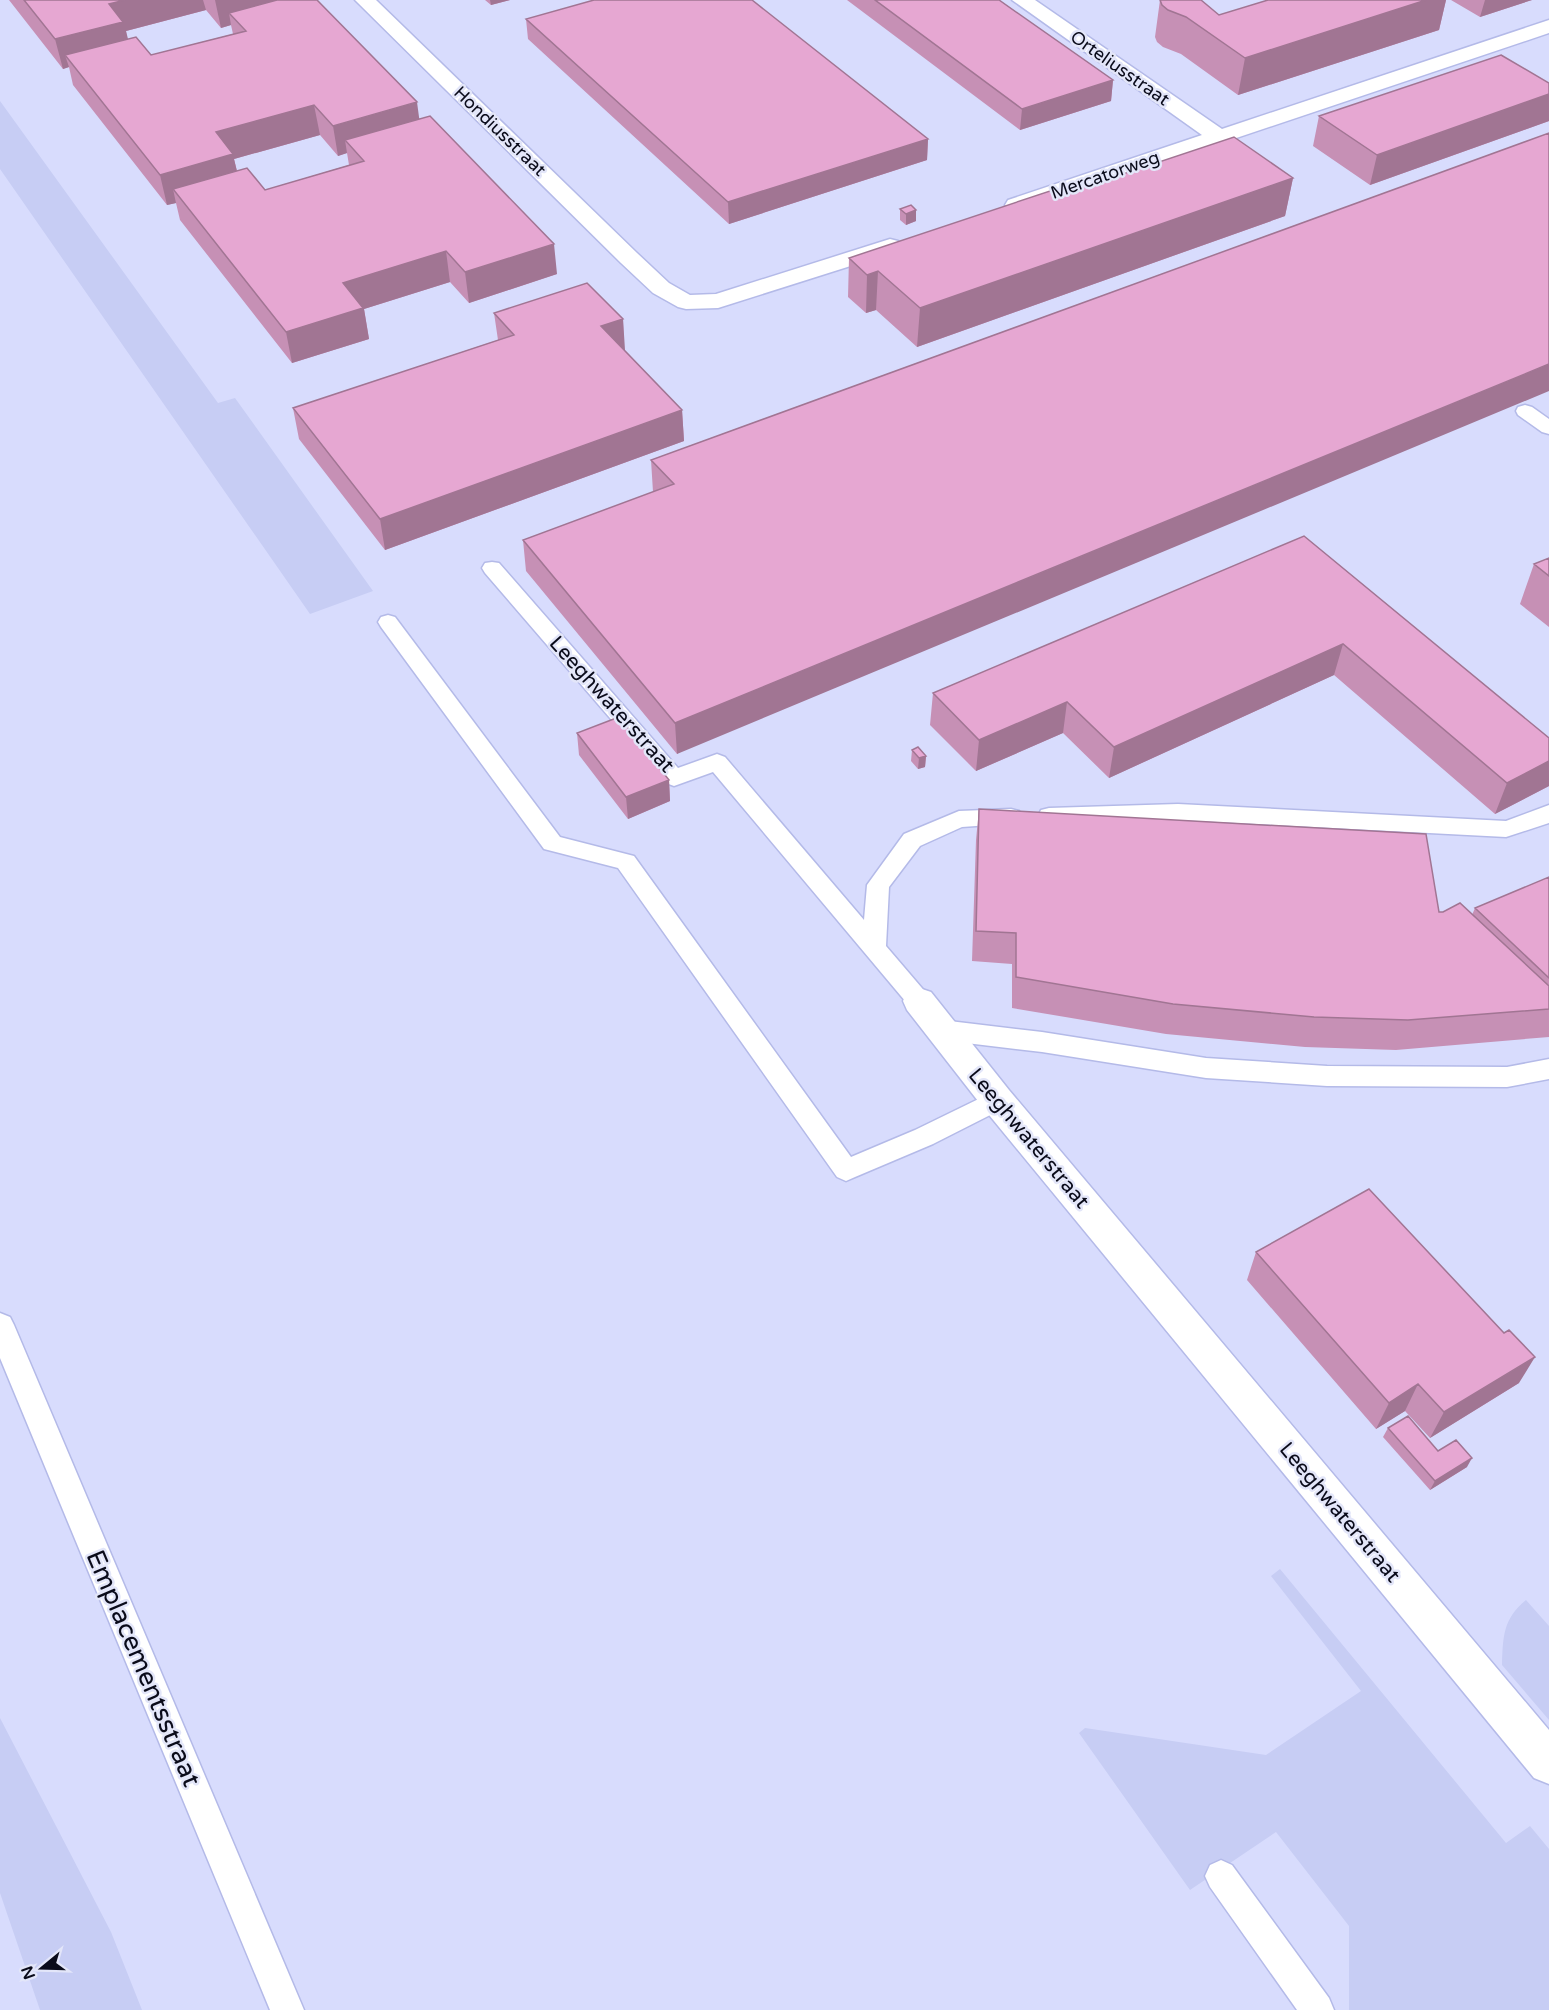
<svg xmlns="http://www.w3.org/2000/svg" width="1549" height="2010" font-family="'Varela Round',sans-serif">
  <style>
    .built { fill: #d8dcfd }
    .green { fill: #c7cdf4 }
    .lines { fill: none; stroke-linecap: round; stroke-linejoin: round }
    .lane-casing { stroke: #b4bae8; stroke-width: 3 }
    .street-casing { stroke: #b4bae8; stroke-width: 3 }
    .lane { fill: #fff; fill-rule: evenodd }
    .street { fill: #fff; fill-rule: evenodd }
    .wall { fill: #c690b5; fill-rule: evenodd }
    .shaded-wall { fill: #a17593 }
    .building { fill: #e6a7d2; stroke: #a17593; stroke-width: 1.5 }
    .labels { text-anchor: middle; stroke-width: 5; stroke-linejoin: round; paint-order: stroke }
    .far-street-label { font-size: 18px; fill: #0a0b1a; stroke: #e3e6f9 }
    .street-label { font-size: 21px; fill: #0a0b1a; stroke: #e3e6f9 }
    .near-street-label { font-size: 26px; fill: #0a0b1a; stroke: #e3e6f9 }
  </style>
  <rect width="100%" height="100%" fill="#e3e6f9"/>
  <!-- built -->
  <path class="built" d="M0,0H1549V2010H0Z"/>
  <!-- green -->
  <path class="green" d="M0,101L218,403L235,398L373,591L310,614L0,169Z
    M1280,1569L1506,1843L1530,1826L1549,1849V2010H1349V1926L1276,1832L1190,1890L1079,1733L1085,1728L1266,1755L1361,1691L1271,1576Z
    M1526,1600L1549,1626V1720L1502,1665C1503,1636 1503,1619 1526,1600Z
    M0,1718L111,1932L142,2010H40L0,1893Z"/>
  <g class="lines">
    <!-- lane casing -->
    <g class="lane-casing">
      <path id="lane" d="M1525,405L1532,407L1549,419V434L1542,432L1518,415L1516,411L1518,407Z
        M492,562L499,563L678,768L717,754L725,757L864,920L867,885L904,834L959,811L1011,809L1019,811L1022,817L1019,823L962,827L920,846L889,887L886,946L927,994L931,1001L927,1008L919,1010L911,1008L713,772L674,786L666,783L485,573L482,568L485,563Z
        M388,615L395,617L560,837L634,856L851,1157L915,1130L997,1090L1006,1093L1009,1100L1006,1107L933,1144L855,1177L846,1181L837,1177L618,868L544,849L381,627L378,622L381,617Z
        M1178,804L1506,821L1549,805V823L1506,837L1178,820L1049,824L1041,822L1038,816L1041,810L1049,808Z
        M941,1020L1042,1032L1206,1058L1327,1066L1507,1067L1549,1059V1079L1507,1087L1327,1086L1206,1078L1042,1052L941,1040L932,1037L929,1030L932,1023Z
        M0,1313L10,1317L14,1325L304,2010H270L0,1358Z
        M1221,1860L1232,1865L1329,1998L1334,2010H1297L1210,1887L1205,1876L1210,1865Z"/>
    </g>
    <!-- street casing -->
    <g class="street-casing">
      <path id="street" d="M355,0H376L637,253L669,283L690,295L716,294L890,239L898,241L902,246L898,251L718,308L686,309L678,307L653,293L621,263Z
        M1012,0H1035L1222,129L1549,20V33L1016,212L1008,210L1005,205L1008,200L1202,135Z
        M919,988L931,992L1009,1090L1549,1730V1784L1534,1778L985,1110L907,1010L903,1001L907,992Z"/>
    </g>
    <!-- lane -->
    <use href="#lane" class="lane"/>
    <!-- street -->
    <use href="#street" class="street"/>
  </g>
  <!-- wall -->
  <path class="wall" d="M9,0H317L420,119L557,274L469,303L450,282L364,309L369,339L292,363L180,220L176,203L167,205L73,85L69,67L63,69ZM206,10L221,28L231,25L233,34L151,55L127,39L126,31ZM320,135L338,156L347,153L349,165L265,190L237,171L234,159Z
    M485,0H510L491,5Z
    M847,0H999L1113,80L1111,101L1020,130Z
    M1160,0L1219,15L1268,0H1446L1439,30L1238,95L1181,54L1163,47L1157,42L1155,37Z
    M1451,0H1532L1480,17Z
    M526,19L928,139L927,160L729,224L528,39Z
    M1549,83V121L1370,185L1313,146L1319,116Z
    M1549,133L677,754L526,571L523,540L653,492L651,460Z
    M1293,178L1285,216L917,347L876,310L866,313L848,297L849,258L1063,194Z
    M900,209L916,210V221L906,225L900,220Z
    M494,313L623,319L624,350L682,410L684,441L385,550L299,439L293,408L498,340Z
    M1304,536L1549,738V786L1495,814L1334,675L1109,778L1063,733L976,771L930,725L933,693Z
    M1549,558V627L1520,604L1534,564Z
    M577,733L669,780L670,801L628,819L579,755Z
    M912,750L926,756L925,767L918,769L911,761Z
    M979,809L1439,912L1472,915L1475,908L1549,877V1037L1396,1050L1305,1047L1166,1034L1012,1008V964L972,961L976,840Z
    M1256,1252L1519,1383L1430,1438L1405,1411L1376,1429L1247,1280Z
    M1388,1428L1467,1467L1430,1490L1383,1437Z"/>
  <!-- shaded-wall -->
  <path class="shaded-wall" d="M125,0H203L206,10L126,31L131,51L65,55L69,67L63,69L55,39L109,4Z
    M215,0H299L229,13L231,25L221,28Z
    M490,0H510L491,5Z
    M1426,0H1446L1439,30L1238,95L1245,58Z
    M1485,0H1532L1480,17Z
    M1113,80L1111,101L1020,130L1022,109Z
    M1549,94V121L1370,185L1377,155Z
    M417,102L421,132L345,140L347,153L338,156L333,126Z
    M314,105L320,135L234,159L240,184L173,189L176,203L167,205L160,175L216,132Z
    M928,139L927,160L729,224L728,202Z
    M1293,178L1285,216L917,347L920,308Z
    M916,210V221L906,225V214Z
    M554,244L557,274L469,303L465,272Z
    M446,251L450,282L364,309L369,339L292,363L286,332L343,283Z
    M878,271L876,310L866,313L867,275Z
    M623,319L625,350L603,357L601,326Z
    M1549,364V391L677,754L675,723Z
    M682,410L684,441L385,550L380,519Z
    M1343,644L1334,675L1109,778L1114,747Z
    M1067,702L1063,733L976,771L979,740Z
    M926,756L925,767L918,769L919,758Z
    M1549,761V786L1495,814L1507,783Z
    M669,780L670,801L628,819L626,797Z
    M1535,1357L1519,1383L1430,1438L1444,1412Z
    M1418,1384L1405,1411L1376,1429L1389,1403Z
    M1472,1458L1467,1467L1430,1490L1435,1481Z"/>
  <!-- building -->
  <path class="building" d="M24,0H125L109,4L123,22L55,39Z
    M277,0H317L417,102L333,126L314,105L216,132L233,154L160,175L65,55L136,37L151,55L246,31L229,13Z
    M594,0H752L928,139L728,202L526,19Z
    M875,0H999L1113,80L1022,109Z
    M1160,0H1201L1219,15L1268,0H1426L1245,58L1186,17L1168,10L1162,5Z
    M1501,55L1549,83V94L1377,155L1319,116Z
    M430,116L554,244L465,272L446,251L343,283L363,308L286,332L173,189L247,168L265,190L364,161L345,140Z
    M1549,133V364L675,723L523,540L674,484L651,460Z
    M1234,137L1293,178L920,308L878,271L867,275L849,258L1056,189L1063,194Z
    M911,205L916,210L906,214L900,209Z
    M587,283L623,319L601,326L682,410L380,519L293,408L514,335L494,313Z
    M1304,536L1549,738V761L1507,783L1343,644L1114,747L1067,702L979,740L933,693Z
    M1549,558V576L1534,564Z
    M619,717L669,780L626,797L577,733Z
    M918,747L926,756L919,758L912,750Z
    M979,809L1426,834L1439,912H1443L1460,903L1549,986V1009L1408,1020L1314,1017L1173,1004L1016,977V933L976,931Z
    M1549,877V978L1475,908Z
    M1369,1189L1504,1333L1509,1330L1535,1357L1444,1412L1418,1384L1389,1403L1256,1252Z
    M1408,1416L1438,1451L1456,1440L1472,1458L1435,1481L1388,1428Z"/>
  <g class="labels">
    <!-- far-street labels -->
    <g class="far-street-label">
      <text transform="translate(1120 68) rotate(35)" y="6">Orteliusstraat</text>
      <text transform="translate(500 131) rotate(44)" y="6">Hondiusstraat</text>
      <text transform="translate(1105 175) rotate(-19)" y="6">Mercatorweg</text>
    </g>
    <!-- street labels -->
    <g class="street-label">
      <text transform="translate(612 704) rotate(48)" y="7">Leeghwaterstraat</text>
      <text transform="translate(1029 1138) rotate(50)" y="7">Leeghwaterstraat</text>
      <text transform="translate(1340 1512) rotate(50)" y="7">Leeghwaterstraat</text>
    </g>
    <!-- near-street labels -->
    <g class="near-street-label">
      <text transform="translate(144 1668) rotate(67)" y="9">Emplacementsstraat</text>
    </g>
  </g>
  <!-- north arrow -->
  <g transform="translate(42 1968) rotate(251)" stroke="#e3e6f9" stroke-width="4.5" paint-order="stroke">
  <path d="M0-4.5L10 22L0 15L-10 22Z" fill="#0a0b1a"/>
  <text y="-9" font-size="16" font-weight="bold" text-anchor="middle" fill="#0a0b1a">N</text>
  </g>
</svg>
